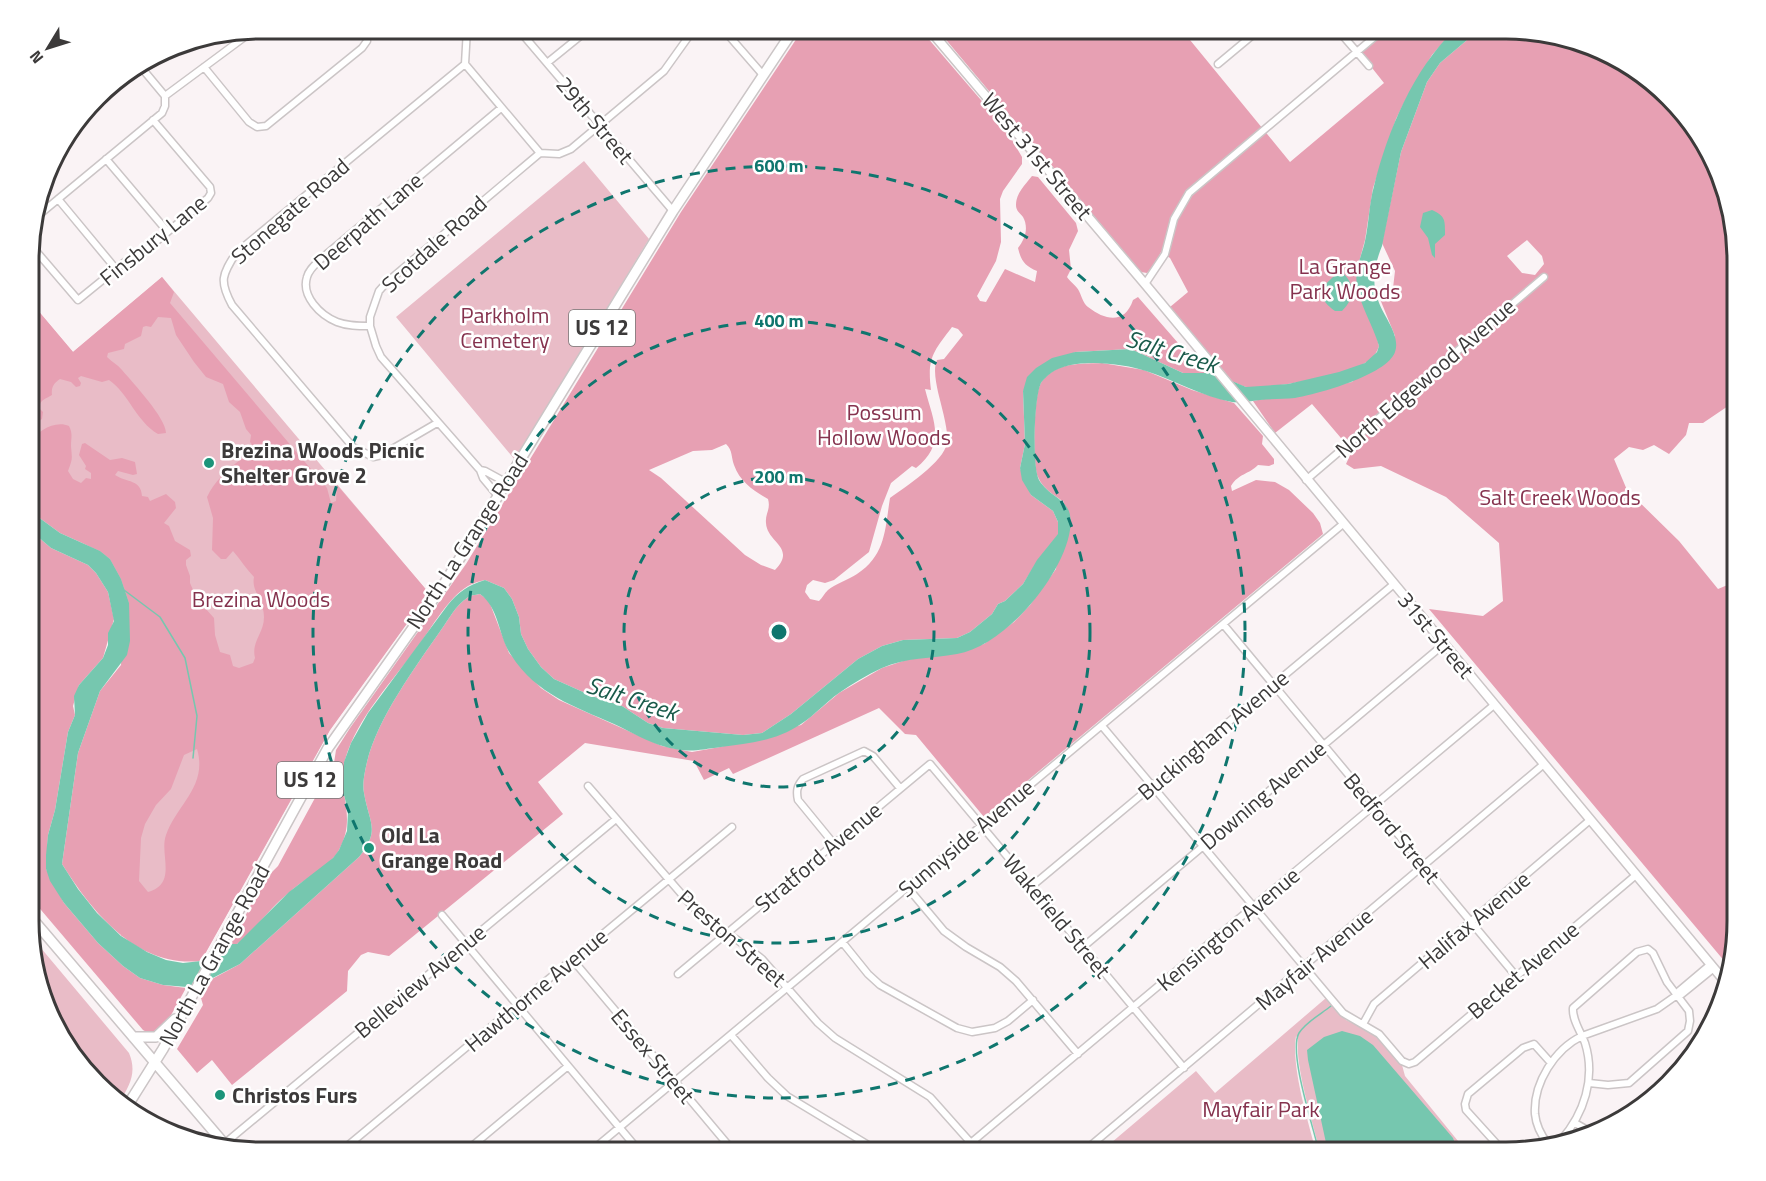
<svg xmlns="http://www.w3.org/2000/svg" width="1766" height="1181" font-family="'Titillium Web',sans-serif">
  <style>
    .green { fill: #e9bcc7 }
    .forest { fill: #e7a0b3; fill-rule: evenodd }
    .water { fill: #76c7af }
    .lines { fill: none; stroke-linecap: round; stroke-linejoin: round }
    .stream { stroke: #76c7af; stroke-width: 1.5 }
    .minor-casing { stroke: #cbc5c6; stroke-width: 9 }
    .secondary-casing { stroke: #cbc5c6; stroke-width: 11 }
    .primary-casing { stroke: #cbc5c6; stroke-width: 12 }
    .minor { stroke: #fff; stroke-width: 6 }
    .secondary { stroke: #fff; stroke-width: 8 }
    .primary { stroke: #fff; stroke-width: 9 }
    .ring { fill: none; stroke: #0f766e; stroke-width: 3; stroke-dasharray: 10 8 }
    .poi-dot { fill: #1c947a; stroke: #fff; stroke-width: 2 }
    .labels { text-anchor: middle; stroke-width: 5; stroke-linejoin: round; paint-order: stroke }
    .shield { fill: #fff; stroke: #767575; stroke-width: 1.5 }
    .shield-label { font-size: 21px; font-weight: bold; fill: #3c3a3a }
    .street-label { font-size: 22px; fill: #3c3a3a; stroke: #fff }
    .park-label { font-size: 22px; fill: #85324e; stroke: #fff }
    .poi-label { font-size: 22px; font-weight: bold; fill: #3c3a3a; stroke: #fff; text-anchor: start }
    .water-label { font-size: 24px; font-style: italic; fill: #195a4a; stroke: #fff }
    .rim { fill: none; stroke: #3c3a3a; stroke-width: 3 }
    .centre { fill: #0f766e; stroke: #fff; stroke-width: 3 }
    .ring-label { font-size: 18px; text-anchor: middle; font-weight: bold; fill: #0f766e; stroke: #fff; stroke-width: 5; stroke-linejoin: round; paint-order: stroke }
  </style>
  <rect width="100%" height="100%" fill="#faf3f5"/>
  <!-- green -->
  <path class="green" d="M584,161L649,239L515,460L396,317Z
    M162,277L429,593L330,730L201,961L121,936V665L110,559L30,511V301L73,352Z
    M30,935L129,1053C137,1072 130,1085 120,1101L60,1037L30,951Z
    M1326,998L1346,1020L1369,1031L1381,1040L1402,1065L1405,1076L1467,1152H1320C1313,1123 1295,1067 1298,1039L1296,1036C1291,1068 1308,1120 1316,1152H1109L1105,1148L1196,1071L1215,1093Z"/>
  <!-- forest -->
  <path class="forest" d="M803,29H920L1005,128L1022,157V164L1003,191L1000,199L1001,242L996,261L977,296L980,301L986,302L1005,269L1035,282L1037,271C1025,266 1021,261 1018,248C1025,239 1029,228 1023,217C1020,213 1016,211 1016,205C1016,193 1025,185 1032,176L1038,177L1076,223L1078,231L1069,250L1071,269L1067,277C1070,282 1077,286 1079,291C1082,297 1083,303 1088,307C1106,321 1125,324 1133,300L1138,297L1192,359L1207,373H1183L1131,349L1075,352L1023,391L1025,444L1020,468L1031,495L1053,511L1058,522V535L1038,560L1023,584L1005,601L998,604L992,614L970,632L957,638L903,640L882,646L858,659L791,714L762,733L743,735L663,728L648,723L622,706L592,696L554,679L541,667L528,649L521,634L519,617L512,599L504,588L485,580C480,581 473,583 468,586C448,598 432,627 419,645C393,681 357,717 345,760C336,793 358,815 339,850C330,867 305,878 291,891C273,905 259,924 243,940L237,944H231L263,881L278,866L334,763L336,750L350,728L466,564L681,212ZM952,327L958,329L963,335L944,359L937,360C933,369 936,382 938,392C941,405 949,431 947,443C944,462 905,487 890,498C885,529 886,555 857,574C849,579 834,585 828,590C824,594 823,597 819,601L810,599L805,592L807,585L813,580L825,583L834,580L869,552L882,506L891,483L912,466L916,468C947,443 933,421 925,389L931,390C927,358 933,352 952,327ZM726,444C733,451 731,457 734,465C740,482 754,491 768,499C771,510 765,513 766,523C767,543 797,547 775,570L761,565L745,555L661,478L649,470L693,451L712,450Z
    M937,29H1181L1290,162L1384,83L1361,54L1362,52L1389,29H1455L1432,55L1408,95L1396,119L1373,188L1365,240L1358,266L1379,346C1377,353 1372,359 1365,363C1346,375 1268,390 1246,387C1242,386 1237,383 1233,382L1170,307L1188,292L1170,258L1161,252L1155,264L1147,273L1141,272Z
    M1480,29H1507L1580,41L1623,62L1638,78L1648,82L1707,144L1737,245V400L1703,423H1689L1686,435L1669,454L1654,445L1643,450L1629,447L1614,459L1627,490L1679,541L1718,589L1737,581V936L1731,969L1429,609L1483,616L1503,601L1499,543L1446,497L1381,466L1354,469L1346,464L1352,451L1312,404L1275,433L1253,401L1352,382L1395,336L1380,299L1393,288L1395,271L1382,243L1401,152L1427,82L1440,63ZM1527,240L1542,256L1544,264L1535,275L1522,273L1507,256Z
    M162,277L174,292L170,303L327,488L331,503L336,501L337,485L429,593L330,730L201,961C137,968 93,913 62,864L78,753L100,691L121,665L129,603L121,579L110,559L100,551L60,533L30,511V443C37,431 55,420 69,426C73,434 71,437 71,446C72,459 73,458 68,471L73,479L81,483L86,478L91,479V473L85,469L86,466L79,455L82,444L85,443L110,460L122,458L135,462L137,474L133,475L118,471L115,475C127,483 141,479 142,496L148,497L150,501L166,494L175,502L176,508L164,523L169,526L175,541L190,550L191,556L186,560V565L190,576V583L197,599L214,618L215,635L220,652L230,655L233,666L239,668L253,663L255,658C251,641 264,634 264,617C264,601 251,591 254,577C246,569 241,560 233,551L226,559H221L212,550L213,518L207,497C214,482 227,470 240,460C246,456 253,458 259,454L250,442L251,435L246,429L240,412L229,402L223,384L206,377L194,362L176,335L171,318L158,317L151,327L146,326L143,327L141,336L125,344L124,349L108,353L107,357C112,362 118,365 122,370C133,383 166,418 166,433L158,434C136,421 129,394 109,380L102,382L81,376L78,378L81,383L80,386L76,387L71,382L60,379C54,383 51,387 52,395C46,399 40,399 39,408L43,412L42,419L30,427V301L73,352ZM197,749C208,786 177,804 166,835C159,854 178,884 148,892L139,881L141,838L145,824L156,805L171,789L184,755Z
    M1102,363L1144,370L1192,390L1234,403L1263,436L1262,444L1274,459V464L1269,466L1258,465C1248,475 1239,473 1231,486L1232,491L1256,480L1275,482L1289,490L1313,513L1320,523L1323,534L984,817L916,735L905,734L879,708L733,774L729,768L704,780L694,761L585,743L538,782L563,814L389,956L368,952L361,955L348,971L347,991L232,1085L212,1060L197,1073L177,1049L203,1005L201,998L212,979L240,964L359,857C381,830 369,823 364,793C362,784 365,771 367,762C377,719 416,666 441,630C449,619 456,605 467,598C470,595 475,595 480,594L489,601L509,653L541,688L559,700L662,746L692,752L720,747L801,725L839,693L882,668L906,660L929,656L984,644L1014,622L1030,605L1056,569L1064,502C1054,495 1043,489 1038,477C1032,465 1034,397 1040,385C1041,382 1046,376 1049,374C1064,362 1084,364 1102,363Z
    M30,530L51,548L88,565L96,573L108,592L114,619L103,658L79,685L73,706L75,715L68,732L55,810L48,835L46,869L64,903L98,943L123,966L140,978L163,985L186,988L165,1026L156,1034H150L143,1030L30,897V793L36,788L30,781Z"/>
  <!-- water -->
  <path class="water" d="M1455,29H1480L1440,63L1427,82L1401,152L1382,246C1375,263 1371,282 1378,300C1383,316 1401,335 1395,352C1387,375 1318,394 1295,398C1284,399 1272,399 1260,400C1251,401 1241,403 1232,402C1202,397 1175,380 1146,371C1122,363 1072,357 1051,373C1048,375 1043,380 1041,383C1034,397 1032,467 1039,480C1052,501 1075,498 1070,530C1063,576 1005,646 957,654C931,659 906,657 882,668C867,675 852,684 839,693C826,702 815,715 801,724C776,741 750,743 721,747C698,750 689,753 666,747C648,742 631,732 614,724C574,706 537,695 511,655C498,636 500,609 480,594C475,595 470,595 467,598C456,605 449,619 441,630C416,666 377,719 367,762C365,771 362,784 364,793C369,823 381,830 359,857L240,964L201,984L187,987L163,985L140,978L123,966L98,943L64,903L50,881L46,869V855L48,835L55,810L68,732L75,715L74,696L79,685L103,658L108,645V633L114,621L108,592L96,573L88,565L51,548L30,530V511L60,533L100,551L110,559L121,579L129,603L130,641L127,655L100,691L78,753L62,864L78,889L97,913L121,936L147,952L166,960L183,963L201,961L221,952L231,944H237L289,892L333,858L339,850L347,831L348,812L343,790L344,762L351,743L368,713L447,606C458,592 468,585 485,580L504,588L512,599L519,617L521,634L528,649L541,667L554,679L592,696L622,706L648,723L663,728L743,735L762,733L791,714L858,659L882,646L903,640L957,638L970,632L992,614L998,604L1005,601L1023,584L1037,560L1058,534V522L1053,511L1031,495L1022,480L1020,468L1025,444L1023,391L1027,377L1036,368L1052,358L1075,352L1131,349L1183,373H1213L1246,387L1288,384L1339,372L1365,363L1377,352L1379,346C1373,325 1360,306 1357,285C1354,270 1362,255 1365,241C1369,223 1369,204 1374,186C1388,130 1413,70 1455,29Z
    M1432,210C1446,216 1445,221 1445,235L1435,244V258L1432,255L1428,238L1420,227L1423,213Z
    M1343,273C1356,286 1354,299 1342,311H1335C1322,302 1316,292 1330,280C1334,276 1337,274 1343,273Z
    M1342,1031L1360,1036L1373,1045L1453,1138L1458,1152H1328L1308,1060L1307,1050L1324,1037Z"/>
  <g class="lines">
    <!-- stream -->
    <path class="stream" d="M124,590L160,617L185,658L197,716L193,758
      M1319,1152C1314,1129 1288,1052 1299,1033C1306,1022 1321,1014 1331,1006"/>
    <!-- minor casing -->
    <g class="minor-casing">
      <path id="minor" d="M518,29L673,211
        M723,29L763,75
        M1337,29L1369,66
        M547,63L589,29
        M465,64L540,153L387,282L379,291L370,317V326L376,346L381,357L480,470L483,478L498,496
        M1218,64L1260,29
        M140,66L165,96
        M204,67L249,122L257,127L266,126L362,48L367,41L365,29
        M540,153L559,154L571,149L664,71L694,29
        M106,159L167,231
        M58,199L116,269
        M34,219L162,113L165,106V96L254,30
        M30,244L78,300L126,261L139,256L208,198L211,193L210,187L153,120
        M1145,284L1165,254L1174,219L1189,193L1384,29
        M370,326C358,326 347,326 337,322C320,315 301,296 307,277C309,269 316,264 322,258L501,108
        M437,423L382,455L373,457L353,447L232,305C219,281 222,275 236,253L465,64L467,29
        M480,470L485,471L507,483
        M1306,480L1544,277
        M1223,624L1516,976
        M1102,726L1343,1013L1379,1034L1402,1061L1409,1064L1415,1062L1636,875
        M588,786L691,905L715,926L736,939L762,959L818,1023L835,1038L930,1097L971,1143
        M834,844L798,800C796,791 797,786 803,779L864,751L873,756L900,788
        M1032,886L1394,584
        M908,888L944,931L966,947L1000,967L1016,981L1078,1054
        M442,915L640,1152
        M843,943L868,974L880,985L957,1028L972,1032L995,1028L1008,1021L1033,1000
        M1083,947L1444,644
        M572,959L734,1152
        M678,974L930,764L1184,1068
        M1677,995L1682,994L1714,968
        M1363,1024L1374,1004L1590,820
        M731,1035L768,1078L787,1096L880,1152
        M1575,1123L1589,1131
        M1561,1140C1584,1114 1596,1078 1585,1043C1581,1032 1572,1020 1573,1008L1637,952L1648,949L1653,953L1667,982L1689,1011L1690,1021L1688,1031L1629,1083L1608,1085L1589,1083
        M224,1144L616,819
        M1548,1144C1541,1135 1536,1125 1535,1114C1533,1083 1555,1049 1582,1036L1657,1009L1677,995L1679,991L1711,964
        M340,1152L732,827
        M465,1152L568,1066
        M590,1152L1343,524
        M960,1152L1494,705
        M1083,1152L1544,764
        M1504,1152L1466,1110L1465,1104L1468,1094L1523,1048L1534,1044L1551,1063"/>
    </g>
    <!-- secondary casing -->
    <g class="secondary-casing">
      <path id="secondary" d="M929,29L1145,284L1727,984"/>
    </g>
    <!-- primary casing -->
    <g class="primary-casing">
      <path id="primary" d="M30,916L227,1147
        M133,1037H156L175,1019
        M126,1108L163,1049L328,748L444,584L673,211L794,29"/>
    </g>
    <!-- minor -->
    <use href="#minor" class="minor"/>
    <!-- secondary -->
    <use href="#secondary" class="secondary"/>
    <!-- primary -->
    <use href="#primary" class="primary"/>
  </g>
  <!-- distance rings -->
  <g class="ring">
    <circle cx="779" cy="632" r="155"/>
    <circle cx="779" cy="632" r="311"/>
    <circle cx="779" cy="632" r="466"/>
  </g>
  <!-- markers -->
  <g class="poi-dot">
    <circle cx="209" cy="463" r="6"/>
    <circle cx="369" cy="848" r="6"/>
    <circle cx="220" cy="1095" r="6"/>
  </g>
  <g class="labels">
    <!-- shield labels -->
    <g class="shield">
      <rect x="569" y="310" width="66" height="36" rx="4.5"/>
      <rect x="277" y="762" width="66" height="36" rx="4.5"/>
    </g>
    <g class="shield-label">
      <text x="602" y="335">US 12</text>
      <text x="310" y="787">US 12</text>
    </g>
    <!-- street labels -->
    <g class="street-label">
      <text transform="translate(595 120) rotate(50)" y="8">29th Street</text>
      <text transform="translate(1037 156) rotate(50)" y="8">West 31st Street</text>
      <text transform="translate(290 211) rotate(-41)" y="8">Stonegate Road</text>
      <text transform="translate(368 221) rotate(-41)" y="8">Deerpath Lane</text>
      <text transform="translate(153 240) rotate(-39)" y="8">Finsbury Lane</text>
      <text transform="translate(434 244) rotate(-42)" y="8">Scotdale Road</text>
      <text transform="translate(1425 378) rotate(-41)" y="8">North Edgewood Avenue</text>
      <text transform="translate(467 541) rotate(-57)" y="8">North La Grange Road</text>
      <text transform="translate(1436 635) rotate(50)" y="8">31st Street</text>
      <text transform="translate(1213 735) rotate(-40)" y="8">Buckingham Avenue</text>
      <text transform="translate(1263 795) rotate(-40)" y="8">Downing Avenue</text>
      <text transform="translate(1392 828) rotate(50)" y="8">Bedford Street</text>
      <text transform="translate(966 838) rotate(-40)" y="8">Sunnyside Avenue</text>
      <text transform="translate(818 857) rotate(-40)" y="8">Stratford Avenue</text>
      <text transform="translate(1057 916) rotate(50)" y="8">Wakefield Street</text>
      <text transform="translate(1474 920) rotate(-40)" y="8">Halifax Avenue</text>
      <text transform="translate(1228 929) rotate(-40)" y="8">Kensington Avenue</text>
      <text transform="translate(732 938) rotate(41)" y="8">Preston Street</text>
      <text transform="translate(214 955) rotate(-61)" y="8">North La Grange Road</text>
      <text transform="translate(1314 959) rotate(-40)" y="8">Mayfair Avenue</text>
      <text transform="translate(1523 970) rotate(-40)" y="8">Becket Avenue</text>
      <text transform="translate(420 981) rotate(-40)" y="8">Belleview Avenue</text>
      <text transform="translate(536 990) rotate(-40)" y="8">Hawthorne Avenue</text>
      <text transform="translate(653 1056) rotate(50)" y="8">Essex Street</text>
    </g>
    <!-- park labels -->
    <g class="park-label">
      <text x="1345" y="274">La Grange<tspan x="1345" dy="25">Park Woods</tspan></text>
      <text x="505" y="323">Parkholm<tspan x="505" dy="25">Cemetery</tspan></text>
      <text x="884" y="420">Possum<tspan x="884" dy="25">Hollow Woods</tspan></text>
      <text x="1560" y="505">Salt Creek Woods</text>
      <text x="261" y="607">Brezina Woods</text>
      <text x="1261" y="1117">Mayfair Park</text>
    </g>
    <!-- poi labels -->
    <g class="poi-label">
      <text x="221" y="458">Brezina Woods Picnic<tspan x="221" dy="25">Shelter Grove 2</tspan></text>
      <text x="381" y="843">Old La<tspan x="381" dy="25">Grange Road</tspan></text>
      <text x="232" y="1103">Christos Furs</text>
    </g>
    <!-- water labels -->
    <g class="water-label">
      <text transform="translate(1172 352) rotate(17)" y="8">Salt Creek</text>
      <text transform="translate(632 699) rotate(18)" y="8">Salt Creek</text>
    </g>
  </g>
  <!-- crop -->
  <path d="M0 0H1766V1181H0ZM260 39H1506A221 221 0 0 1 1727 260V921A221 221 0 0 1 1506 1142H260A221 221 0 0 1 39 921V260A221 221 0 0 1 260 39Z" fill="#fff" fill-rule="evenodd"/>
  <path class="rim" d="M260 39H1506A221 221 0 0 1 1727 260V921A221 221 0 0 1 1506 1142H260A221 221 0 0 1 39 921V260A221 221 0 0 1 260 39Z"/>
  <circle cx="779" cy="632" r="9" class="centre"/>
  <g class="ring-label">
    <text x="779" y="172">600 m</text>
    <text x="779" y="327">400 m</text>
    <text x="779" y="483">200 m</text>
  </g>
  <!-- north arrow -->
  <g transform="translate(48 48) rotate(232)" stroke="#ffffff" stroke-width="4.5" paint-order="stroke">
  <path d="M0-4.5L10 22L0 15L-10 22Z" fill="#3c3a3a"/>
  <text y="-9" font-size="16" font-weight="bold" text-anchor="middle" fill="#3c3a3a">N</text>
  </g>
</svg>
